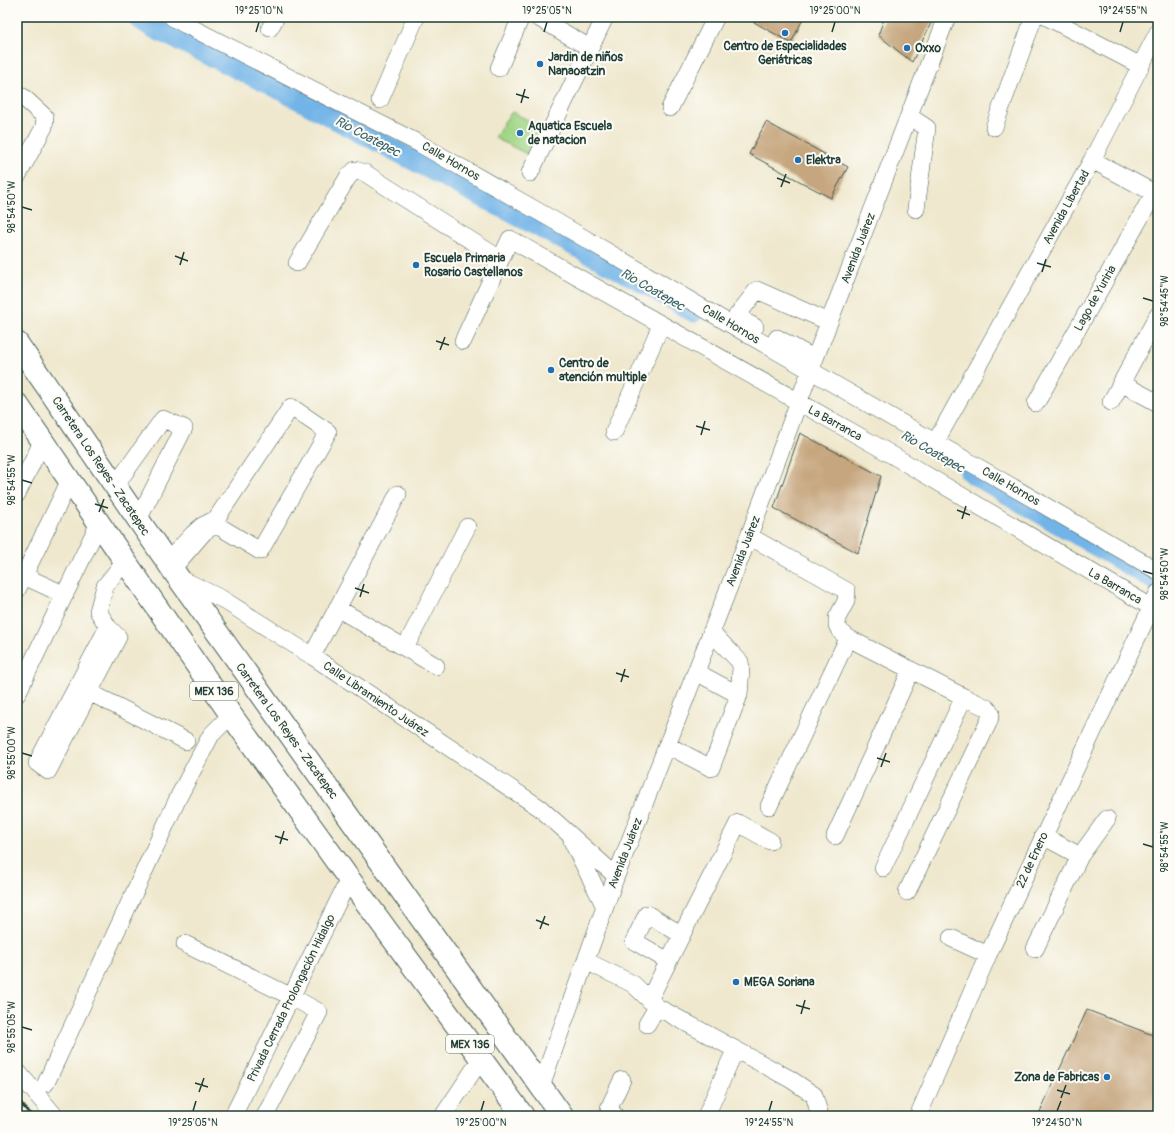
<svg xmlns="http://www.w3.org/2000/svg" width="1175" height="1133" font-family="Pangolin,sans-serif">
  <style>
    .green { fill: #a1d686; stroke: #608a5d }
    .lines { fill: none; stroke-linecap: round; stroke-linejoin: round }
    .river { stroke: #72b4e7; stroke-width: 21 }
    .building { fill: #c6a67e }
    .minor-casing { stroke: #3e574b; stroke-width: 18 }
    .major-casing { stroke: #3e574b; stroke-width: 24 }
    .minor { stroke: #fff; stroke-width: 17 }
    .major { stroke: #fff; stroke-width: 22 }
    .rail { stroke: #1f3d34; stroke-width: 3 }
    .ticks { fill: none; stroke: #1f3d34; stroke-width: 1.5 }
    .poi-dot { fill: #1f6fb2; stroke: #fdfcf7; stroke-width: 1.5 }
    .labels { text-anchor: middle; stroke-width: 4; stroke-linejoin: round; paint-order: stroke }
    .shield { fill: #fdfcf7; stroke: #62766e; stroke-width: 1 }
    .shield-label { font-size: 11px; font-weight: bold; fill: #1f3d34 }
    .poi-label { font-size: 12px; font-weight: bold; fill: #1f3d34; stroke: #fdfcf7; text-anchor: start }
    .street-label { font-size: 12px; fill: #1f3d34; stroke: #fdfcf7 }
    .water-label { font-size: 13px; font-style: italic; fill: #38616a; stroke: #fdfcf7 }
    .neatline { fill: none; stroke: #1f3d34; stroke-width: 1.5 }
    .ticks-label { font-size: 10px; text-anchor: middle; fill: #1f3d34 }
  </style>
  <rect width="100%" height="100%" fill="#fdfcf7"/>
  <filter id="ink" filterUnits="userSpaceOnUse"><feTurbulence type="fractalNoise" baseFrequency=".025" numOctaves="2"/><feDisplacementMap in="SourceGraphic" scale="8" xChannelSelector="R" yChannelSelector="G"/><feConvolveMatrix kernelMatrix="1 2 1 2 8 2 1 2 1" color-interpolation-filters="sRGB"/></filter>
  <filter id="wash" filterUnits="userSpaceOnUse"><feTurbulence type="fractalNoise" baseFrequency=".012" numOctaves="4" result="noise"/><feDisplacementMap in="SourceGraphic" scale="16" xChannelSelector="R" yChannelSelector="G"/><feGaussianBlur stdDeviation="0.9" result="paint"/><feColorMatrix in="noise" values="0 0 0 0 0 0 0 0 0 0 0 0 0 0 0 0 0 1.4 0 .05"/><feComposite in="paint" operator="in"/></filter>
  <g filter="url(#wash)">
    <rect width="100%" height="100%" fill="#efe8ce"/>
    <!-- green -->
    <path class="green" d="M512,112L544,128L531,156L495,138L504,122Z"/>
    <g class="lines">
      <!-- river -->
      <path class="river" d="M137,17L152,27L279,89L628,274L694,312
        M970,472L1158,582"/>
    </g>
    <g id="blocks">
      <!-- building -->
      <path class="building" d="M745,17H804L791,43Z
        M885,17H934L912,62L878,35Z
        M766,122L848,167L831,198L749,154Z
        M800,433L881,476L858,553L774,508Z
        M1087,1010L1158,1037V1116H1038Z"/>
    </g>
  </g>
  <g filter="url(#ink)">
    <use href="#blocks" fill-opacity="0" stroke="#3e574b" stroke-width="1"/>
    <g class="lines">
      <!-- minor casing -->
      <g class="minor-casing">
        <path id="minor" d="M172,17L186,25L420,144L555,221L742,331L1158,571
          M537,17L590,48
          M1047,17L1141,66
          M270,28L276,17
          M499,68L521,17
          M17,97H23L45,117L44,127L17,177
          M380,100L416,17
          M670,108L716,17
          M909,116L927,128L916,209
          M994,127L1034,17
          M1092,160L1158,195
          M530,173L605,17
          M297,263L348,177L355,170L365,173L500,259
          M755,327L736,317L757,290L829,322
          M777,338L815,359
          M463,341L510,239L875,445L1158,611
          M1121,383L1158,403
          M1111,402L1158,315
          M1036,403L1154,193
          M614,432L661,325
          M935,443L1092,160L1158,32
          M115,486L163,419L184,428L138,520
          M17,494L43,440
          M749,536L847,591L846,601L837,618V625L840,631L848,638L964,697L987,708L991,713L989,721L907,892
          M167,562L193,534L202,526L216,519L291,407L328,432L260,551L220,527H211L204,532L172,569
          M24,576L65,595
          M177,577L222,599L312,656L540,808L616,876
          M17,590L70,480
          M337,608L436,666
          M108,627L118,637L48,771L37,763Z
          M108,627L98,611L105,586L125,561
          M711,632L740,662L741,668L739,695
          M405,648L467,527
          M312,656L398,494
          M89,692L186,741
          M17,694L99,523
          M667,745L711,768L739,695L696,672
          M769,806L848,638
          M835,836L911,670
          M572,841L605,907
          M1080,856L1107,819
          M883,868L964,697
          M951,938L988,955
          M185,944L292,997L319,1012L265,1116
          M1035,949L1080,856L1043,836
          M586,961L633,984L657,1007L790,1079L814,1095L820,1116
          M668,961L634,941L647,914L682,935
          M649,1000L738,823L770,841
          M647,1024L657,1007
          M17,1071L55,1116
          M46,1083L179,796L211,735L231,715
          M541,1086L616,876L749,536L809,374L947,17
          M233,1116L349,879
          M443,1116L481,1059
          M615,1116L609,1108L622,1080
          M706,1116L735,1050
          M918,1116L988,955L1158,593"/>
      </g>
      <!-- major casing -->
      <g class="major-casing">
        <path id="major" d="M17,343L177,576L562,1116
          M17,404L231,715L349,879L523,1116"/>
      </g>
      <!-- minor -->
      <use href="#minor" class="minor"/>
      <!-- major -->
      <use href="#major" class="major"/>
      <!-- rail -->
      <path class="rail" d="M17,1099L32,1116"/>
    </g>
  </g>
  <!-- ticks -->
  <path class="ticks" d="M256,32L259,22M544,32L547,22M832,32L835,22M1120,32L1123,22M516,94L529,98M521,103L525,89M777,178L790,183M781,187L786,174M22,207L32,210M175,256L188,261M1037,263L1051,267M180,265L184,252M1042,272L1046,259M1143,298L1153,301M436,341L449,345M440,350L445,337M696,426L710,430M701,435L705,421M22,480L32,483M95,504L108,508M957,510L970,515M99,512L104,499M962,519L966,506M1143,571L1153,574M355,588L369,593M360,597L364,584M616,673L629,677M621,682L625,669M22,753L32,756M877,758L890,762M881,767L886,753M275,836L288,840M280,844L284,831M1143,844L1153,847M536,920L549,925M540,929L545,916M796,1005L810,1009M801,1014L805,1000M22,1027L32,1030M195,1083L208,1087M1057,1090L1070,1094M199,1092L204,1078M1061,1098L1066,1085M193,1111L196,1101M481,1111L484,1101M769,1111L772,1101M1057,1111L1061,1101"/>
  <!-- markers -->
  <g class="poi-dot">
    <circle cx="785" cy="33" r="4"/>
    <circle cx="907" cy="48" r="4"/>
    <circle cx="540" cy="64" r="4"/>
    <circle cx="520" cy="133" r="4"/>
    <circle cx="798" cy="160" r="4"/>
    <circle cx="416" cy="265" r="4"/>
    <circle cx="551" cy="370" r="4"/>
    <circle cx="736" cy="982" r="4"/>
    <circle cx="1107" cy="1077" r="4"/>
  </g>
  <g class="labels">
    <!-- shield labels -->
    <g class="shield">
      <rect x="190" y="682" width="48" height="18" rx="3"/>
      <rect x="446" y="1035" width="48" height="18" rx="3"/>
    </g>
    <g class="shield-label">
      <text x="214" y="695">MEX 136</text>
      <text x="470" y="1048">MEX 136</text>
    </g>
    <!-- poi labels -->
    <g class="poi-label">
      <text x="785" y="50" text-anchor="middle">Centro de Especialidades<tspan x="785" dy="14">Geriátricas</tspan></text>
      <text x="915" y="52">Oxxo</text>
      <text x="548" y="61">Jardin de niños<tspan x="548" dy="14">Nanaoatzin</tspan></text>
      <text x="528" y="130">Aquatica Escuela<tspan x="528" dy="14">de natacion</tspan></text>
      <text x="806" y="164">Elektra</text>
      <text x="424" y="262">Escuela Primaria<tspan x="424" dy="14">Rosario Castellanos</tspan></text>
      <text x="559" y="367">Centro de<tspan x="559" dy="14">atención multiple</tspan></text>
      <text x="744" y="986">MEGA Soriana</text>
      <text x="1099" y="1081" text-anchor="end">Zona de Fabricas</text>
    </g>
    <!-- street labels -->
    <g class="street-label">
      <text transform="translate(451 161) rotate(30)" y="4">Calle Hornos</text>
      <text transform="translate(1066 207) rotate(-61)" y="4">Avenida Libertad</text>
      <text transform="translate(858 248) rotate(-69)" y="4">Avenida Juárez</text>
      <text transform="translate(1095 298) rotate(-61)" y="4">Lago de Yuriria</text>
      <text transform="translate(731 324) rotate(31)" y="4">Calle Hornos</text>
      <text transform="translate(835 423) rotate(29)" y="4">La Barranca</text>
      <text transform="translate(101 466) rotate(56)" y="4">Carretera Los Reyes - Zacatepec</text>
      <text transform="translate(1011 486) rotate(30)" y="4">Calle Hornos</text>
      <text transform="translate(743 551) rotate(-69)" y="4">Avenida Juárez</text>
      <text transform="translate(1115 586) rotate(30)" y="4">La Barranca</text>
      <text transform="translate(376 699) rotate(34)" y="4">Calle Libramiento Juárez</text>
      <text transform="translate(287 731) rotate(54)" y="4">Carretera Los Reyes - Zacatepec</text>
      <text transform="translate(625 853) rotate(-69)" y="4">Avenida Juárez</text>
      <text transform="translate(1032 860) rotate(-65)" y="4">22 de Enero</text>
      <text transform="translate(291 998) rotate(-64)" y="4">Privada Cerrada Prolongación Hidalgo</text>
    </g>
    <!-- water labels -->
    <g class="water-label">
      <text transform="translate(368 136) rotate(28)" y="5">Rio Coatepec</text>
      <text transform="translate(653 289) rotate(30)" y="5">Rio Coatepec</text>
      <text transform="translate(933 451) rotate(30)" y="5">Rio Coatepec</text>
    </g>
  </g>
  <!-- margin -->
  <rect width="1175" height="1133" fill="none" stroke="#fdfcf7" stroke-width="44"/>
  <rect x="22" y="22" width="1131" height="1089" class="neatline"/>
  <g class="ticks-label">
    <text x="259" y="14">19°25'10"N</text>
    <text x="547" y="14">19°25'05"N</text>
    <text x="835" y="14">19°25'00"N</text>
    <text x="1123" y="14">19°24'55"N</text>
    <text transform="translate(11 207) rotate(-90)" y="4">98°54'50"W</text>
    <text transform="translate(1164 301) rotate(-90)" y="4">98°54'45"W</text>
    <text transform="translate(11 480) rotate(-90)" y="4">98°54'55"W</text>
    <text transform="translate(1164 574) rotate(-90)" y="4">98°54'50"W</text>
    <text transform="translate(11 753) rotate(-90)" y="4">98°55'00"W</text>
    <text transform="translate(1164 847) rotate(-90)" y="4">98°54'55"W</text>
    <text transform="translate(11 1027) rotate(-90)" y="4">98°55'05"W</text>
    <text x="193" y="1126">19°25'05"N</text>
    <text x="481" y="1126">19°25'00"N</text>
    <text x="769" y="1126">19°24'55"N</text>
    <text x="1057" y="1126">19°24'50"N</text>
  </g>
</svg>
